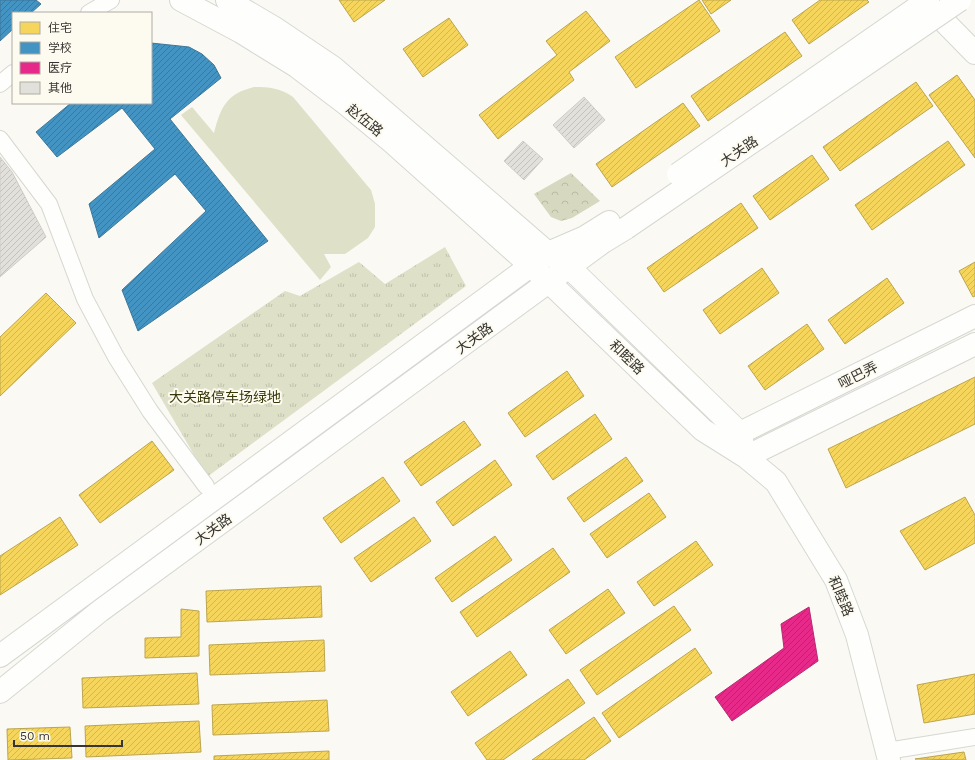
<svg xmlns="http://www.w3.org/2000/svg" width="975" height="760" font-family="'Work Sans','Noto Sans SC',sans-serif">
  <style>
    .forest { fill: url(#forest-crowns) }
    .park { fill: url(#park-tufts) }
    .garden { fill: #dee0c8 }
    .homes { fill: url(#homes-hatch); stroke: #bca54f }
    .schools { fill: url(#schools-hatch); stroke: #3f7797 }
    .health { fill: url(#health-hatch); stroke: #b22d6f }
    .building { fill: url(#building-hatch); stroke: #cdccc7 }
    .lines { fill: none; stroke-linecap: round; stroke-linejoin: round }
    .street-casing { stroke: #d7d7d2; stroke-width: 18 }
    .secondary-casing { stroke: #d7d7d2; stroke-width: 24 }
    .primary-casing { stroke: #d7d7d2; stroke-width: 24 }
    .street { stroke: #fefefd; stroke-width: 16 }
    .secondary { stroke: #fefefd; stroke-width: 22 }
    .primary { stroke: #fefefd; stroke-width: 22 }
    .primary-bridge-casing { stroke: #d7d7d2; stroke-width: 24; stroke-linecap: butt }
    .primary-bridge { stroke: #fefefd; stroke-width: 22 }
    .labels { text-anchor: middle; stroke-width: 4; stroke-linejoin: round; paint-order: stroke }
    .street-label { font-size: 14px; fill: #363531; stroke: #fdfbf0 }
    .park-label { font-size: 14px; fill: #383908; stroke: #fdfbf0 }
  </style>
  <defs>
    <pattern id="forest-crowns" width="20" height="18" patternUnits="userSpaceOnUse"><rect width="20" height="18" fill="#d7d8c0"/><path d="M2 6a3 3 0 1 1 6 0M12 15a3 3 0 1 1 6 0" fill="none" stroke="#b9baa5"/></pattern>
    <pattern id="park-tufts" width="24" height="20" patternUnits="userSpaceOnUse"><rect width="24" height="20" fill="#dee0c8"/><path d="M3 7l-1-3M5 7V3M7 7l1-3M15 17l-1-3M17 17v-4M19 17l1-3" fill="none" stroke="#bfc1ac"/></pattern>
    <pattern id="homes-hatch" width="6" height="6" patternUnits="userSpaceOnUse"><rect width="6" height="6" fill="#f6d55c"/><path d="M-1 1l2-2M0 6l6-6M5 7l2-2" fill="none" stroke="#d4b750"/></pattern>
    <pattern id="schools-hatch" width="6" height="6" patternUnits="userSpaceOnUse"><rect width="6" height="6" fill="#4393c3"/><path d="M-1 1l2-2M0 6l6-6M5 7l2-2" fill="none" stroke="#39799f"/></pattern>
    <pattern id="health-hatch" width="6" height="6" patternUnits="userSpaceOnUse"><rect width="6" height="6" fill="#e7298a"/><path d="M-1 1l2-2M0 6l6-6M5 7l2-2" fill="none" stroke="#bc2471"/></pattern>
    <pattern id="building-hatch" width="6" height="6" patternUnits="userSpaceOnUse"><rect width="6" height="6" fill="#e1e0db"/><path d="M-1 1l2-2M0 6l6-6M5 7l2-2" fill="none" stroke="#c2c1bc"/></pattern>
  </defs>
  <rect width="100%" height="100%" fill="#faf9f3"/>
  <!-- forest -->
  <path class="forest" d="M571,173L600,201L572,218L561,221L551,217L534,194Z"/>
  <!-- park -->
  <path class="park" d="M445,247L466,286L207,477L152,383L285,291L300,296L359,262L385,284Z"/>
  <!-- garden -->
  <path class="garden" d="M254,87C269,87 281,88 293,97L371,190L375,204V227L368,238L345,254H324L331,267L320,280L181,115L192,107L214,133C221,107 226,94 254,87Z"/>
  <!-- homes -->
  <path class="homes" d="M339,0H385L354,22Z
    M699,0L720,31L636,88L615,57Z
    M702,0H731L711,14Z
    M820,0H867L869,2L809,44L792,20Z
    M586,11L610,41L569,72L574,80L498,139L479,115L557,55L546,41Z
    M449,18L468,45L423,77L403,49Z
    M785,32L802,56L708,121L691,96Z
    M957,75L975,100V158L929,95Z
    M916,82L933,106L840,171L823,147Z
    M683,103L700,126L612,187L596,164Z
    M948,141L965,165L872,230L855,205Z
    M812,155L829,179L770,220L753,196Z
    M741,203L758,228L664,292L647,268Z
    M975,262V296L973,297L959,271Z
    M762,268L779,293L720,334L703,310Z
    M887,278L904,303L845,344L828,320Z
    M46,293L76,323L0,396V337Z
    M807,324L824,349L765,390L748,366Z
    M567,371L584,396L525,437L508,413Z
    M975,377V424L846,488L828,449Z
    M595,414L612,439L553,480L536,456Z
    M464,421L481,445L421,486L404,462Z
    M152,441L174,470L100,523L79,495Z
    M626,457L643,481L584,522L567,498Z
    M495,460L512,485L453,526L436,502Z
    M383,477L400,501L341,543L323,518Z
    M649,493L666,517L607,558L590,534Z
    M965,497L975,515V543L925,570L900,531Z
    M60,517L78,545L0,595V556Z
    M414,517L431,541L371,582L354,558Z
    M495,536L512,560L452,602L435,578Z
    M696,541L713,565L654,606L637,582Z
    M553,548L570,572L477,637L460,612Z
    M321,586L322,617L207,622L206,591Z
    M608,589L625,613L566,654L549,630Z
    M674,606L691,630L597,695L580,670Z
    M181,609L199,611V656L145,658V638L181,637Z
    M324,640L325,671L210,675L209,645Z
    M695,648L712,673L619,738L602,713Z
    M510,651L527,675L468,716L451,692Z
    M197,673L199,704L83,708L82,678Z
    M975,674V714L924,723L917,685Z
    M568,679L585,703L503,760H487L475,743Z
    M327,700L329,731L213,735L212,705Z
    M594,717L611,741L584,760H532Z
    M199,721L201,752L86,757L85,726Z
    M70,727L72,758L8,760L7,729Z
    M329,751V760H214V756Z
    M964,752L966,760L915,759Z"/>
  <!-- schools -->
  <path class="schools" d="M0,0H36L41,4L31,13H13V29L0,41Z
    M151,43L189,47L202,54L214,65L221,78L170,119L268,241L138,331L122,290L206,211L175,174L99,238L89,204L155,149L122,108L57,157L36,132L71,103H151Z"/>
  <!-- health -->
  <path class="health" d="M809,607L818,661L732,721L715,697L784,648L781,624Z"/>
  <!-- building -->
  <path class="building" d="M584,97L605,120L574,148L553,125Z
    M523,141L543,159L524,180L504,161Z
    M0,157L12,172L46,237L0,277Z"/>
  <g class="lines">
    <!-- street casing -->
    <g class="street-casing">
      <path id="street" d="M89,13L111,0
        M0,84L13,73
        M0,139L49,204L85,299L116,357L150,411L206,486
        M887,751L975,737"/>
    </g>
    <!-- secondary casing -->
    <g class="secondary-casing">
      <path id="secondary" d="M181,0L241,32L296,66L346,104L392,142L550,283L703,430L746,457L776,482L836,580L857,635L889,760
        M227,0L273,27L334,68L548,253L570,268L740,433L746,457
        M924,1L975,53
        M740,433L975,316
        M746,457L975,344"/>
    </g>
    <!-- primary casing -->
    <g class="primary-casing">
      <path id="primary" d="M0,656L548,253L585,237L609,222
        M0,692L100,611L603,242L626,228"/>
    </g>
    <!-- street -->
    <use href="#street" class="street"/>
    <!-- secondary -->
    <use href="#secondary" class="secondary"/>
    <!-- primary -->
    <use href="#primary" class="primary"/>
    <!-- primary-bridge casing -->
    <g class="primary-bridge-casing">
      <path id="primary-bridge" d="M678,174L928,0
        M626,228L960,0"/>
    </g>
    <!-- primary-bridge -->
    <use href="#primary-bridge" class="primary-bridge"/>
  </g>
  <g class="labels">
    <!-- street labels -->
    <g class="street-label">
      <text transform="translate(365 120) rotate(39)" y="5">赵伍路</text>
      <text transform="translate(739 151) rotate(-34)" y="5">大关路</text>
      <text transform="translate(474 338) rotate(-36)" y="5">大关路</text>
      <text transform="translate(627 357) rotate(44)" y="5">和睦路</text>
      <text transform="translate(858 375) rotate(-27)" y="5">哑巴弄</text>
      <text transform="translate(213 529) rotate(-36)" y="5">大关路</text>
      <text transform="translate(841 596) rotate(67)" y="5">和睦路</text>
    </g>
    <!-- park labels -->
    <g class="park-label">
      <text x="225" y="402">大关路停车场绿地</text>
    </g>
  </g>
  <!-- legend -->
  <rect x="12" y="12" width="140" height="92" fill="#fdfbf0" stroke="#adaca4"/>
  <rect x="20" y="22" width="20" height="12" fill="#f6d55c" stroke="#adaca4"/>
  <text x="48" y="32" font-size="12" fill="#363531">住宅</text>
  <rect x="20" y="42" width="20" height="12" fill="#4393c3" stroke="#adaca4"/>
  <text x="48" y="52" font-size="12" fill="#363531">学校</text>
  <rect x="20" y="62" width="20" height="12" fill="#e7298a" stroke="#adaca4"/>
  <text x="48" y="72" font-size="12" fill="#363531">医疗</text>
  <rect x="20" y="82" width="20" height="12" fill="#e1e0db" stroke="#adaca4"/>
  <text x="48" y="92" font-size="12" fill="#363531">其他</text>
  <!-- scale -->
  <path d="M14 740v6h108v-6" fill="none" stroke="#363531" stroke-width="2"/>
  <text x="20" y="740" font-size="12" fill="#363531" stroke="#fdfbf0" stroke-width="3" paint-order="stroke">50 m</text>
</svg>
